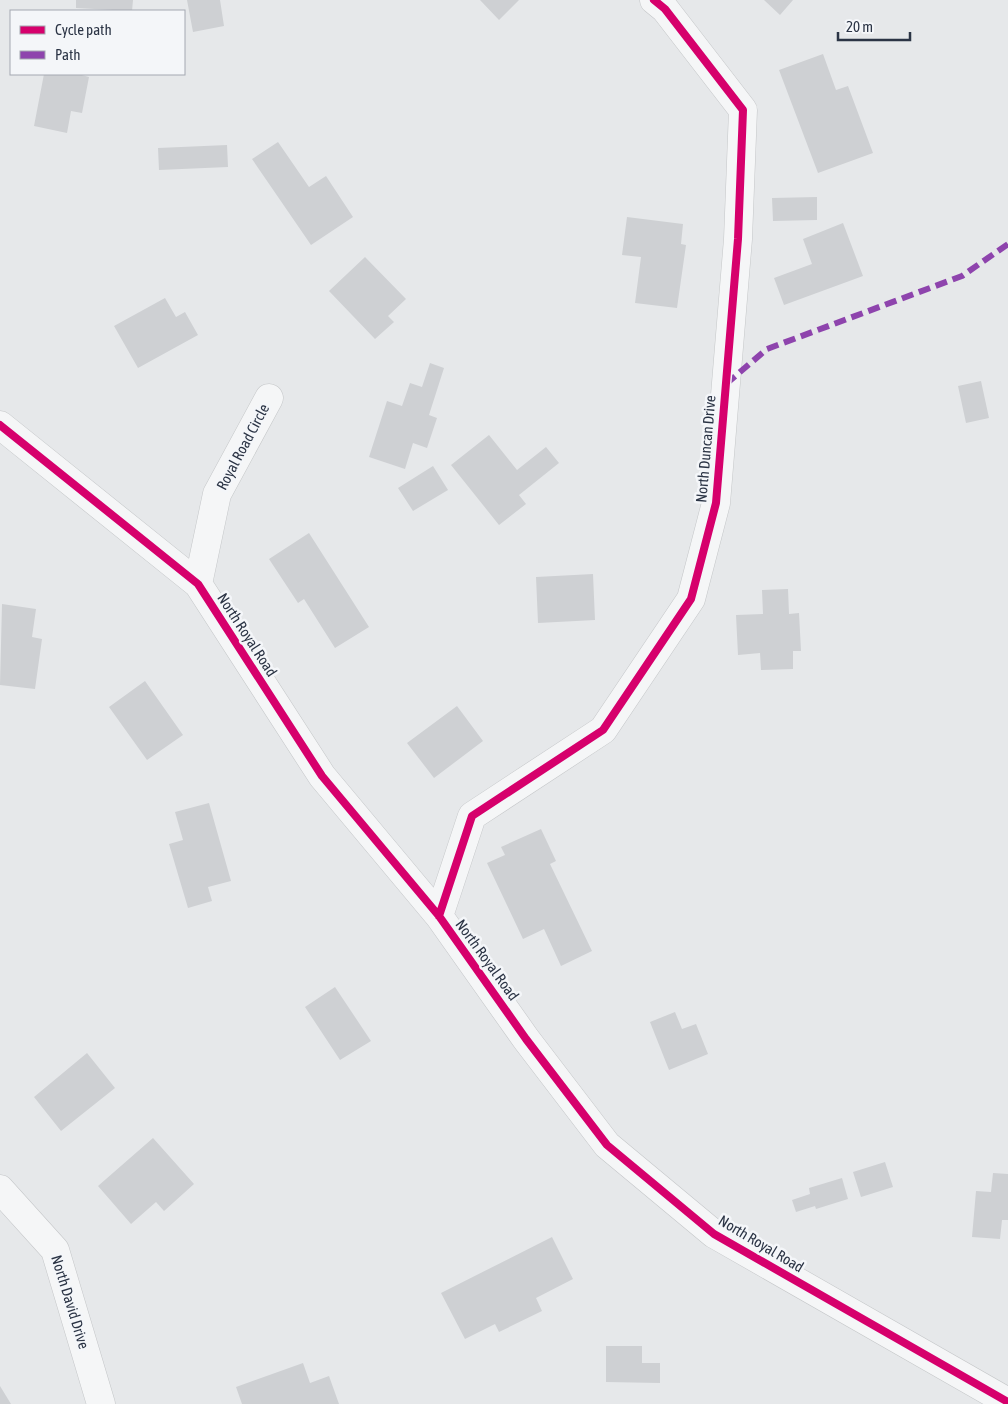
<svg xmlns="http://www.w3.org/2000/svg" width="1008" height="1404" font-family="'Asap Condensed',sans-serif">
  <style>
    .building { fill: #ced0d3 }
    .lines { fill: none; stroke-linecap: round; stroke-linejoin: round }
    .minor-casing { stroke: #c4c6c8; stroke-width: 29 }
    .minor { stroke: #f5f6f7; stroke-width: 28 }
    .quiet { stroke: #8e44ad; stroke-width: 6; stroke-dasharray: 12 6; stroke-linecap: butt }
    .cycleway-casing { stroke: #f4f6f9; stroke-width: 11 }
    .cycleway { stroke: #d6006c; stroke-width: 8 }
    .labels { text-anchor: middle; stroke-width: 5; stroke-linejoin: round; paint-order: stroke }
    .street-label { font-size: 15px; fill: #2b3445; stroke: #f4f6f9 }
  </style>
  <rect width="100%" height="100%" fill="#e6e8ea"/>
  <!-- building -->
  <path class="building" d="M76,0H133L132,11L76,8Z
    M187,0H220L224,26L193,32Z
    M480,0H519L499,20Z
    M764,0H793L780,15Z
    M823,54L836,90L848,86L873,153L818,173L779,70Z
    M44,74H78L89,77L82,113L71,111L67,133L34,126Z
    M278,142L309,187L326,176L353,217L311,245L252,159Z
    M227,145L228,167L159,170L158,148Z
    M817,197V220L773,221L772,198Z
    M627,217L683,224L681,244L686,245L677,308L635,303L641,257L622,255Z
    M843,223L863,276L784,305L774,278L812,264L803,239Z
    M365,257L406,299L388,316L394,322L375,339L329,291Z
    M165,298L176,317L185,312L198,335L138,368L114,326Z
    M430,363L444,368L429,415L437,418L427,448L413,443L405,469L369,457L387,401L402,406L410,383L422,387Z
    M981,381L989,418L966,423L958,386Z
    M489,435L517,470L546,447L559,463L519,495L526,504L499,525L451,465Z
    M433,466L448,490L413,511L398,488Z
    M309,533L369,627L335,648L304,599L298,603L269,559Z
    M593,574L595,620L538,623L536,577Z
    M788,589L789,614L799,613L801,651H793V669L761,670L760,653L738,655L736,615L763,614L762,590Z
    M2,604L36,609L32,637L42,639L35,689L0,685Z
    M145,681L183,735L147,760L109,707Z
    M457,706L483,741L434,778L407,743Z
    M209,803L231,881L208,887L212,901L188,908L169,844L183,840L175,812Z
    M541,829L556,861L550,864L592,951L561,966L544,929L523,939L487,863L505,855L501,847Z
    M335,987L371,1041L340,1060L305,1007Z
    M675,1012L682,1029L696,1024L708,1054L669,1070L650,1022Z
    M87,1053L115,1088L61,1131L34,1097Z
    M153,1138L194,1184L164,1211L156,1202L131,1224L98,1186Z
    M885,1162L893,1187L861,1197L853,1172Z
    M993,1173L1008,1174V1220H1002L1000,1239L972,1237L976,1191L991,1192Z
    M842,1178L848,1199L816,1209L815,1206L796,1212L792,1200L810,1194L809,1188Z
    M552,1237L573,1279L536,1298L542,1311L499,1332L495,1324L465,1339L441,1293Z
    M606,1346H642V1363H660V1383L606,1382Z
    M303,1363L310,1383L329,1376L339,1404H242L236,1387Z
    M0,1386L11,1404H0Z"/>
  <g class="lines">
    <!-- minor casing -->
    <g class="minor-casing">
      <path id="minor" d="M0,425L198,584L322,776L439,916L526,1039L607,1145L714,1234L1008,1402
        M198,584L217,494L269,398
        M439,916L472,816L603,730L691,599L716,503L738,239L743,110L665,9L654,0
        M0,1189L55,1250L101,1404"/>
    </g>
    <!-- minor -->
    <use href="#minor" class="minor"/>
    <!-- quiet -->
    <path class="quiet" d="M726,384L767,349L962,276L1008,244"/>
    <!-- cycleway casing -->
    <g class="cycleway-casing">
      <path id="cycleway" d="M0,425L198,584L322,776L439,916L526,1039L607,1145L714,1234L1008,1402
        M439,916L472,816L603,730L691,599L716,503L738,239L743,110L665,9L654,0"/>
    </g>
    <!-- cycleway -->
    <use href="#cycleway" class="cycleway"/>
  </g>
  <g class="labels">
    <!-- street labels -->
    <g class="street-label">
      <text transform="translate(243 447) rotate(-62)" y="5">Royal Road Circle</text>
      <text transform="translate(706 449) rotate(-85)" y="5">North Duncan Drive</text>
      <text transform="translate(247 635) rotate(57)" y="5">North Royal Road</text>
      <text transform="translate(487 960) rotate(54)" y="5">North Royal Road</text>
      <text transform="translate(761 1244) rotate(31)" y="5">North Royal Road</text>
      <text transform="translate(70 1302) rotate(73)" y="5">North David Drive</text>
    </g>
  </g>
  <!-- legend -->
  <rect x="10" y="10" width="175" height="65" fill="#f4f6f9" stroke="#a4a8b1"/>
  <rect x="20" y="26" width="25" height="8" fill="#d6006c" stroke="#a4a8b1"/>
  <text x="55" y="35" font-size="15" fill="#2b3445">Cycle path</text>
  <rect x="20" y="51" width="25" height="8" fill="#8e44ad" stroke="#a4a8b1"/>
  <text x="55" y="60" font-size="15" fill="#2b3445">Path</text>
  <!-- scale -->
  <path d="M838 32v8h72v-8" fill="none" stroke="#2b3445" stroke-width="2.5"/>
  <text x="846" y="32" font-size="15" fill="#2b3445" stroke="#f4f6f9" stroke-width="4" paint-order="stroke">20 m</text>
</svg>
